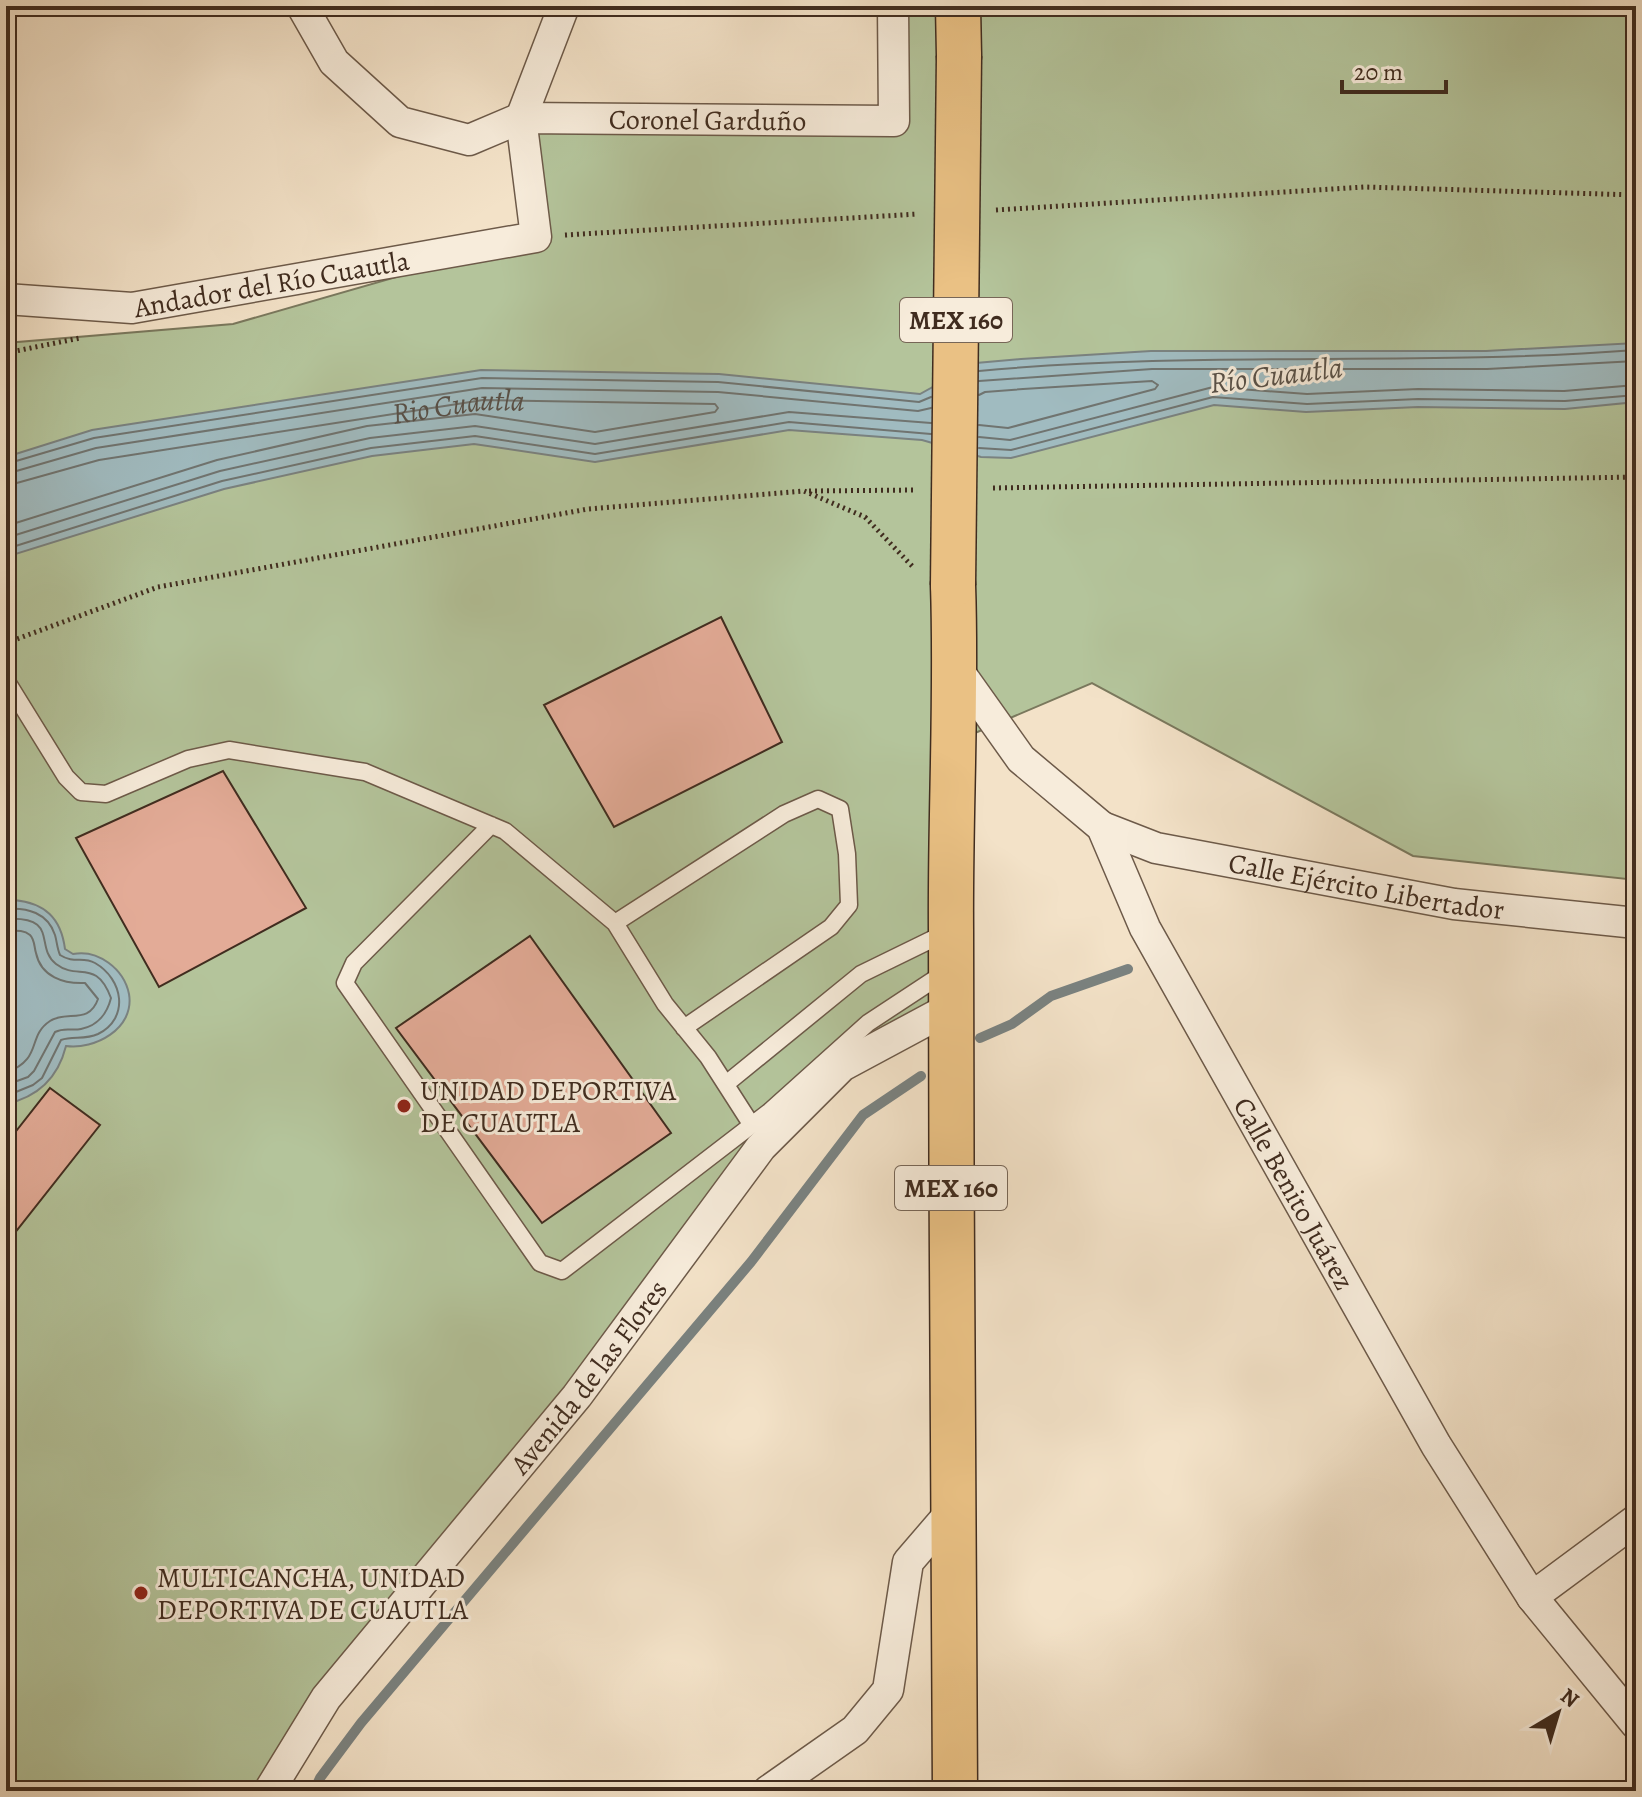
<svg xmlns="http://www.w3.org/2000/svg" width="1642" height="1797" font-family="Alegreya,serif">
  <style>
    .green { fill: #b4c49b; stroke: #7a785d; stroke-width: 2 }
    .water { fill: #a0bbc0; stroke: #7a8280; stroke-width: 2 }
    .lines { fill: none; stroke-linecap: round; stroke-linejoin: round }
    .shore { stroke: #707470; stroke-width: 2 }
    .stream { stroke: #7a8280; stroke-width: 10 }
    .building { fill: #e3ab97; stroke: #402c1f; stroke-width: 2 }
    .lane-casing { stroke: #6d5a49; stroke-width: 19 }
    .street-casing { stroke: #6d5a49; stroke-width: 33 }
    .primary-casing { stroke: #402c1f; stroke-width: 47 }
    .path { stroke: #402c1f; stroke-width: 5; stroke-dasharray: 2 4; stroke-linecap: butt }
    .lane { stroke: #f7ecdb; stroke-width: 16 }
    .street { stroke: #f7ecdb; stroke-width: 30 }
    .primary { stroke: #eac184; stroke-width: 44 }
    .primary-bridge-casing { stroke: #402c1f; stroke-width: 47; stroke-linecap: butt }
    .primary-bridge { stroke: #eac184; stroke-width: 44 }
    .poi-dot { fill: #8f2418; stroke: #f7ecdb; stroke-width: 3 }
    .labels { text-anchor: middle; stroke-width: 6; stroke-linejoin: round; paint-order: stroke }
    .shield { fill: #f7ecdb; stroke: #776657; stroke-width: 2 }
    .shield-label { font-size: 26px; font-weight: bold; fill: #402c1f }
    .street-label { font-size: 28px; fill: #402c1f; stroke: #f7ecdb }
    .poi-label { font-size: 28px; fill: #402c1f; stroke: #f7ecdb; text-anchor: start }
    .water-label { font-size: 30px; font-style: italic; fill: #585047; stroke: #f7ecdb }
  </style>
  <rect width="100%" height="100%" fill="#f3e2c8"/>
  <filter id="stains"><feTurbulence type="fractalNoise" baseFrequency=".0025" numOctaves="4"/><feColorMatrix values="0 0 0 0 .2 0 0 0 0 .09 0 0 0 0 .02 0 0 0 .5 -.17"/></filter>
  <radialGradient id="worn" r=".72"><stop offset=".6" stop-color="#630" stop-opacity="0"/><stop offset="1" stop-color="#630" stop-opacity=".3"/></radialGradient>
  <!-- green -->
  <path class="green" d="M893,6H1636V880L1413,856L1092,683L954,742L950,1008L842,1066L270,1791H6V343L233,324L535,237L521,118L894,121Z"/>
  <!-- water -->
  <path class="water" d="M1636,343V402L1565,409L1418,407L1306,412L1214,405L1011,458L981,457L922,440L789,430L595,462L474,444L372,456L224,489L6,557V457L92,430L481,370L719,374L920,394L976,363L1021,359L1151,351H1486Z
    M14,900C45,903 61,918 65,949L73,954C98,949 124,969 129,994C135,1029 94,1050 66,1046C58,1078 38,1097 6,1104V902Z"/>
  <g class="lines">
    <!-- shore -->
    <g class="shore">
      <path d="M979,371C1198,350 1417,367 1636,350"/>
      <path d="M979,381L1152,369H1487L1636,361"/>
      <path d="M979,425L1008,428L1155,389L1158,385L1152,381L1023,389L985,392L979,395"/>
      <path d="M979,437L1010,440L1213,387L1307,394L1418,389L1564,391L1636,385"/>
      <path d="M979,448L1011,450L1213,397L1307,404L1418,399L1565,401L1636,395"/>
      <path d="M6,464L94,438L482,378L718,382L919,402L931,397"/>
      <path d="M6,474L96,448L482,388L718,392L918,411L931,408"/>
      <path id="s1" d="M6,486L99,460L483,400L715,404L718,408L715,412L595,432L475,414L367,426L217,460L6,526"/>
      <path d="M6,538L220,471L370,438L475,426L595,444L789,412L931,423"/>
      <path d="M6,549L222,481L371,448L475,436L595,454L789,422L931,434"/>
      <path d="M6,909C27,907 48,913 55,935C57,942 57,948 60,955C74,964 83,956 95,963C123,979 130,1018 98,1034C85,1040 73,1036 61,1040L42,1078L33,1085L6,1096"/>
      <path d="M6,919C60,916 34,947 56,964C78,981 96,958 111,998C107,1014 97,1026 81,1029C71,1031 65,1027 55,1032L34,1071L28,1077L6,1085"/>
      <path d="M6,931C14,931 23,929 30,935C35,940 34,947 36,953C41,977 64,984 85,983L98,999C89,1025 67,1010 50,1021C26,1037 44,1058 6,1073"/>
    </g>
    <!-- stream -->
    <path class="stream" d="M980,1038L1012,1024L1051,996L1128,969
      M314,1791L320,1778L361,1723L751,1262L863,1115L921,1076"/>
  </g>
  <!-- building -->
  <path class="building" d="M721,617L782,742L614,827L544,705Z
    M223,771L306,908L159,987L76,838Z
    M530,936L671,1133L542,1223L396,1028Z
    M50,1088L100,1125L6,1244V1144Z"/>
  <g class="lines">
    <!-- lane casing -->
    <g class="lane-casing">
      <path id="lane" d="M6,680L66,777L81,792L106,794L188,759L229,750L365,772L505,831L615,923L665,1004L708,1057L751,1124
        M491,825L354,963L345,983L540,1263L562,1271L770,1111L868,1023L947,971
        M615,923L784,814L818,799L840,809L847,854L849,905L831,927L684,1028
        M726,1084L861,974L947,932"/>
    </g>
    <!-- street casing -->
    <g class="street-casing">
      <g id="street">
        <path id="s2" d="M302,6L334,62L400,122L469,140L521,118L894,121L893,6"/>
        <path id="s3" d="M6,299L132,308L536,237L521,118L564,6"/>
        <path id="s4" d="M955,666L1021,759L1102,827L1145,928L1436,1445L1532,1597L1636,1724"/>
        <path id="s5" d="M1102,827L1156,848L1454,904L1636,923"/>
        <path d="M1532,1597L1636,1520"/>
        <path id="s6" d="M269,1791L326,1698L577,1396L761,1147L842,1066L950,1008"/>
        <path d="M768,1791L855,1730L888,1690L908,1562L951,1512"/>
      </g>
    </g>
    <!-- primary casing -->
    <g class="primary-casing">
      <path id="primary" d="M958,6L959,56
        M953,585C957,700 950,815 951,930C952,1217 951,1504 955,1791"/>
    </g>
    <!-- path -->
    <path class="path" d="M996,210L1365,187L1636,195
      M565,235L918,214
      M6,353L80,338
      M993,488L1636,477
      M809,491L915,490
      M6,643L158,587L588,509L804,491L865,517L913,567"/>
    <!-- lane -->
    <use href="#lane" class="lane"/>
    <!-- street -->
    <use href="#street" class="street"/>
    <!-- primary -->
    <use href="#primary" class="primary"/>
    <!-- primary-bridge casing -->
    <g class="primary-bridge-casing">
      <path id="primary-bridge" d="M953,585L959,56"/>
    </g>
    <!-- primary-bridge -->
    <use href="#primary-bridge" class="primary-bridge"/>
  </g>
  <!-- markers -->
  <g class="poi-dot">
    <circle cx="404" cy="1106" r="8"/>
    <circle cx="141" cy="1593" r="8"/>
  </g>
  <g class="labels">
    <!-- shield labels -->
    <g class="shield">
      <rect x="900" y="298" width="112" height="44" rx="6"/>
      <rect x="895" y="1166" width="112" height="44" rx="6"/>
    </g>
    <g class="shield-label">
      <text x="956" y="329">MEX 160</text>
      <text x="951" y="1197">MEX 160</text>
    </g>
    <!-- street labels -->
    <g class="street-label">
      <text dy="10" stroke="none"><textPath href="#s2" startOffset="468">Coronel Garduño</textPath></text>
      <text dy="10" stroke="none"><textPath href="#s3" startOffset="268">Andador del Río Cuautla</textPath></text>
      <text dy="10" stroke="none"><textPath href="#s5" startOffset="272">Calle Ejército Libertador</textPath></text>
      <text dy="10" stroke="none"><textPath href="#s4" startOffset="634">Calle Benito Juárez</textPath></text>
      <text dy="10" stroke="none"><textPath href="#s6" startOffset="524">Avenida de las Flores</textPath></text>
    </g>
    <!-- poi labels -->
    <g class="poi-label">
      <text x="420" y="1100">UNIDAD DEPORTIVA<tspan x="420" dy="32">DE CUAUTLA</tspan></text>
      <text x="157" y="1587">MULTICANCHA, UNIDAD<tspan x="157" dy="32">DEPORTIVA DE CUAUTLA</tspan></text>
    </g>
    <!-- water labels -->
    <g class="water-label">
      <text transform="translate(1276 375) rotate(-7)" y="10">Río Cuautla</text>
      <text dy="10" stroke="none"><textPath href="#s1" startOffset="460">Rio Cuautla</textPath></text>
    </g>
  </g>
  <!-- margin -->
  <rect width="1642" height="1797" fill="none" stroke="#f3e2c8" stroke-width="32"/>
  <rect x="8" y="8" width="1626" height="1781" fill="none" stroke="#402c1f" stroke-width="4"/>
  <rect x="16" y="16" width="1610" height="1765" fill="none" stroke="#402c1f" stroke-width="2"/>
  <!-- north arrow -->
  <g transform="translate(1558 1713) rotate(38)" stroke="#f7ecdb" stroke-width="6" paint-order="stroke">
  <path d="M0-6L14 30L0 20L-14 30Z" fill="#402c1f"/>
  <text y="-12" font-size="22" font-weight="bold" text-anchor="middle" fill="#402c1f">N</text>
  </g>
  <!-- scale -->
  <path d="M1342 80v12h104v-12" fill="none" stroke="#402c1f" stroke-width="4"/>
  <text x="1354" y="80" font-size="24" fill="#402c1f" stroke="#f7ecdb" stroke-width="6" paint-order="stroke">20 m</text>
  <rect width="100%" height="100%" filter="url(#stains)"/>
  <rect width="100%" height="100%" fill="url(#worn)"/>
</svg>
